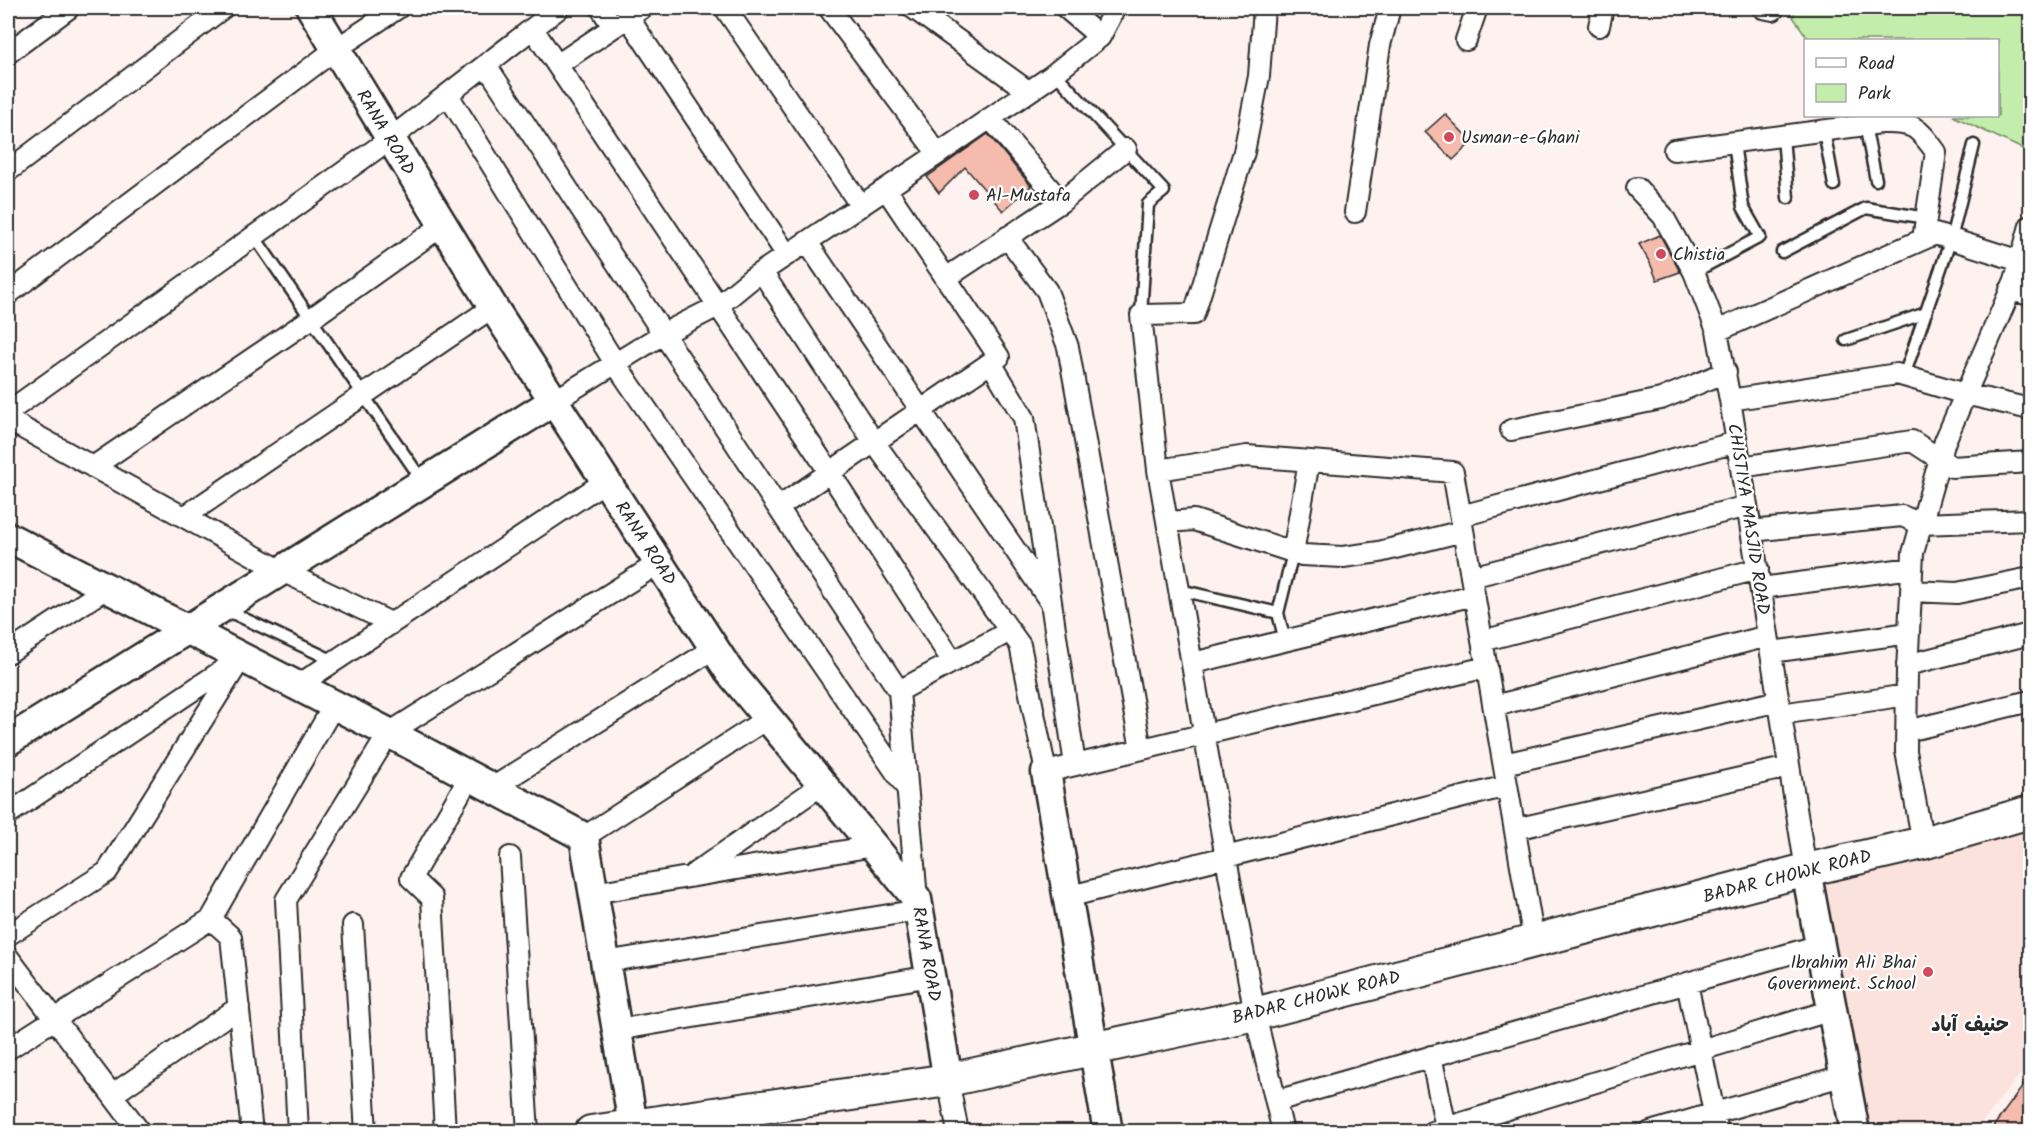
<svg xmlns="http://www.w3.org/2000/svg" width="2038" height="1139" font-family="Kalam,'Playpen Sans Arabic',sans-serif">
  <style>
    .built { fill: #fbe2dc }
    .green { fill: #c2edaa; stroke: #768c6a; stroke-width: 1.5 }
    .building { fill: #f5bcae; stroke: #2b2b2b; stroke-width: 1.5 }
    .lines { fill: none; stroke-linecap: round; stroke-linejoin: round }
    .lane-casing { stroke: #2b2b2b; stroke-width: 15 }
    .street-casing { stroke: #2b2b2b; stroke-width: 24 }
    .secondary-casing { stroke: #2b2b2b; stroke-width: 33 }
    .primary-casing { stroke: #2b2b2b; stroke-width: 36 }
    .lane { stroke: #fff; stroke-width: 10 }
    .street { stroke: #fff; stroke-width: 20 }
    .secondary { stroke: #fff; stroke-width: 28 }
    .primary { stroke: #fff; stroke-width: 32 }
    .poi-dot { fill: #d1495b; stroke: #fff; stroke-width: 2 }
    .labels { text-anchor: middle; stroke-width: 4.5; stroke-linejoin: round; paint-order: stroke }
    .street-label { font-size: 18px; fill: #2b2b2b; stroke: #fff }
    .poi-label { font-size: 18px; fill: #2b2b2b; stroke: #fff; text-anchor: start }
    .neighbourhood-label { font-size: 20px; font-weight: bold; fill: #2b2b2b; stroke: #fff }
  </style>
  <rect width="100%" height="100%" fill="#fdf2ef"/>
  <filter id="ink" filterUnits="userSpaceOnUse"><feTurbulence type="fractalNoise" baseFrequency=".0167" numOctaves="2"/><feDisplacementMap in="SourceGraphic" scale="12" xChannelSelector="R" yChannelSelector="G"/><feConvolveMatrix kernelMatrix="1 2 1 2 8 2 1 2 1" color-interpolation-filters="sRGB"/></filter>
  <g filter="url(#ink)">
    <!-- built -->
    <path class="built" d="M2030,812V1073L2019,1076L1975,1131H1856L1806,870Z"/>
    <!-- green -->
    <path class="green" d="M1796,8H2030V151L2029,152L1953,116H1998V40H1809L1793,17Z"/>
    <!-- building -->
    <path class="building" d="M1445,114L1472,142L1453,160L1425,132Z
      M988,134L1031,186L1003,211L965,167L939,193L927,177Z
      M1660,235L1680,272L1657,280L1650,263L1639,244Z
      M2031,1075V1131H1990Z"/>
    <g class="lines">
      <!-- lane casing -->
      <g class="lane-casing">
        <path id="lane" d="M1055,73L1164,191L1148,204L1141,315
          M1865,125L1876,180
          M1824,131L1834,185
          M1783,136L1788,198
          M254,236L424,483
          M1782,252L1866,208L1926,218
          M1694,272L1760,237L1743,207L1734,143
          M1846,340L1926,313
          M1904,376L1951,239L1974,145
          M1180,590L1278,613
          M226,610L334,661
          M1285,641L1278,613L1293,553"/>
      </g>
      <!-- street casing -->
      <g class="street-casing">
        <path id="street" d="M601,8L613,27
          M725,8L861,206
          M829,8L938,154
          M913,8L1028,91
          M1066,8L1100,37
          M1264,8L1259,76L1244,152L1194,314L1141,315L1158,470L1226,858L1255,1014L1283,1132
          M1763,8L1773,10
          M628,17L787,255
          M1599,26L1603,8
          M533,29L830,473L953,662
          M1466,40L1477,8
          M8,53L69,8
          M486,65L899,691L917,899
          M557,65L642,8
          M448,95L615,363L906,787
          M990,118L1061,202
          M1674,150L1881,123C1913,122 1917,126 1936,152L1923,239
          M8,171L223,8
          M1637,188L1663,216L1694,272L1717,331L1730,400L1806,870
          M1355,212L1380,45L1390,8
          M1007,237L1047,291L1068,347L1141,749
          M807,242L1051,603
          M762,272L874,442L1020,645L1046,772L1487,667
          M946,278L1061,202L1126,149
          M2010,290L2030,295
          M8,294L336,49L398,8
          M1717,331L1935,234L2020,261
          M991,363L1024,418L1075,765
          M1730,400L1897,374L1965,394L2030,409
          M554,401L663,334L718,306L751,279L938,154L1050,77L1100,37L1115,8
          M8,412L390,139L559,8
          M8,420L282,571L391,623
          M1511,430L1661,399L1726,372
          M93,467L312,318L443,225
          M1741,467L1912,441L1952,467L2030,462
          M1158,470L1247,456L1453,472L1534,941
          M779,507L999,357L886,189
          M1461,516L1737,442
          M184,517L493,307
          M1168,522L1194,520L1302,555L1343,557L1379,552L1463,531
          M1751,531L1902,516L1921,524L2030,520
          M1293,553L1309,461
          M1471,577L1747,506
          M1761,588L1912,568
          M1911,591L1957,593L2030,578
          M1482,641L1758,569
          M1771,652L1909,633
          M8,653L107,588
          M1193,663L1474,595
          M1907,665L2030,634
          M297,686L606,481
          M899,691L1010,631
          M1494,706L1768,636
          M1781,714L1907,695
          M1907,731L2030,701
          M1504,764L1779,701
          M492,788L715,648
          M8,814L235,662
          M1515,829L1789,767
          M584,837L768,718
          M1923,843L1906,751L1907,671L1913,553L1945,441L2015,280L2030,226
          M510,857L528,1132
          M695,873L823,784
          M593,893L874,846
          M1067,897L1507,786
          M211,919L334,705
          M353,925L366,1132
          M8,935L107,872L242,657
          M8,957L140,1132
          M605,962L919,910
          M1687,983L1718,1132
          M617,1030L931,976
          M8,1049L211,919L231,937L252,1132
          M1431,1056L1447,1132
          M948,1080L958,1132
          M112,1095L239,1007
          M1276,1101L1820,945
          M298,1132L286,900L389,733L659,563
          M445,1132L432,898L411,878L470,776
          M1432,1132L1832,1010
          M1650,1132L1845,1075"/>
      </g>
      <!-- secondary casing -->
      <g class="secondary-casing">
        <path id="secondary" d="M311,8L493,307L729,671L917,899L948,1080
          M8,537L389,733L584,837L633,1125
          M8,741L554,401
          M1046,772L1108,1132
          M1806,870L1855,1132"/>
      </g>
      <!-- primary casing -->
      <g class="primary-casing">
        <path id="primary" d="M591,1132L948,1080L1255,1014L1806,870L1923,843L2030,812"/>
      </g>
      <!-- lane -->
      <use href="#lane" class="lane"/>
      <!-- street -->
      <use href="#street" class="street"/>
      <!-- secondary -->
      <use href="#secondary" class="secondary"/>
      <!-- primary -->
      <use href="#primary" class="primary"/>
    </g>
  </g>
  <!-- markers -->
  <g class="poi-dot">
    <circle cx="1449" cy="137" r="6"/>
    <circle cx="974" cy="195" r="6"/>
    <circle cx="1661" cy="254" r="6"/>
    <circle cx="1928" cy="972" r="6"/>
  </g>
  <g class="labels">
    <!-- street labels -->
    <g class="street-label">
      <text transform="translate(386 132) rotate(59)" y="6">RANA ROAD</text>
      <text transform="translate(1749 519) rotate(81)" y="6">CHISTIYA MASJID ROAD</text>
      <text transform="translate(646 543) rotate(57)" y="6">RANA ROAD</text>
      <text transform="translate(1787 876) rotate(-14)" y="6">BADAR CHOWK ROAD</text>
      <text transform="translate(927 954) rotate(80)" y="6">RANA ROAD</text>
      <text transform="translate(1316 997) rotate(-14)" y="6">BADAR CHOWK ROAD</text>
    </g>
    <!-- poi labels -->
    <g class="poi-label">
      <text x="1461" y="143">Usman-e-Ghani</text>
      <text x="986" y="201">Al-Mustafa</text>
      <text x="1673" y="260">Chistia</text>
      <text x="1916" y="968" text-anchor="end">Ibrahim Ali Bhai<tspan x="1916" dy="21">Government. School</tspan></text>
    </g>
    <!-- neighbourhood labels -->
    <g class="neighbourhood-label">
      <text x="1970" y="1031">حنیف آباد</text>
    </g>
  </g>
  <!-- margin -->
  <rect width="2038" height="1139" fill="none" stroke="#fff" stroke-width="30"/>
  <rect x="15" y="15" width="2008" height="1109" fill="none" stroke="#2b2b2b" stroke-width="2" filter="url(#ink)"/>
  <!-- legend -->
  <rect x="1804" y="39" width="195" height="78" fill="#ffffff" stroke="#aaaaaa" stroke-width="1.5"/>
  <rect x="1816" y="58" width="30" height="9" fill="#ffffff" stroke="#aaaaaa" stroke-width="1.5"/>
  <text x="1858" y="69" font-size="18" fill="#2b2b2b">Road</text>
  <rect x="1816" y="84" width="30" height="18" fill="#c2edaa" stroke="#aaaaaa" stroke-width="1.5"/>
  <text x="1858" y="99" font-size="18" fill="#2b2b2b">Park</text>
</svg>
